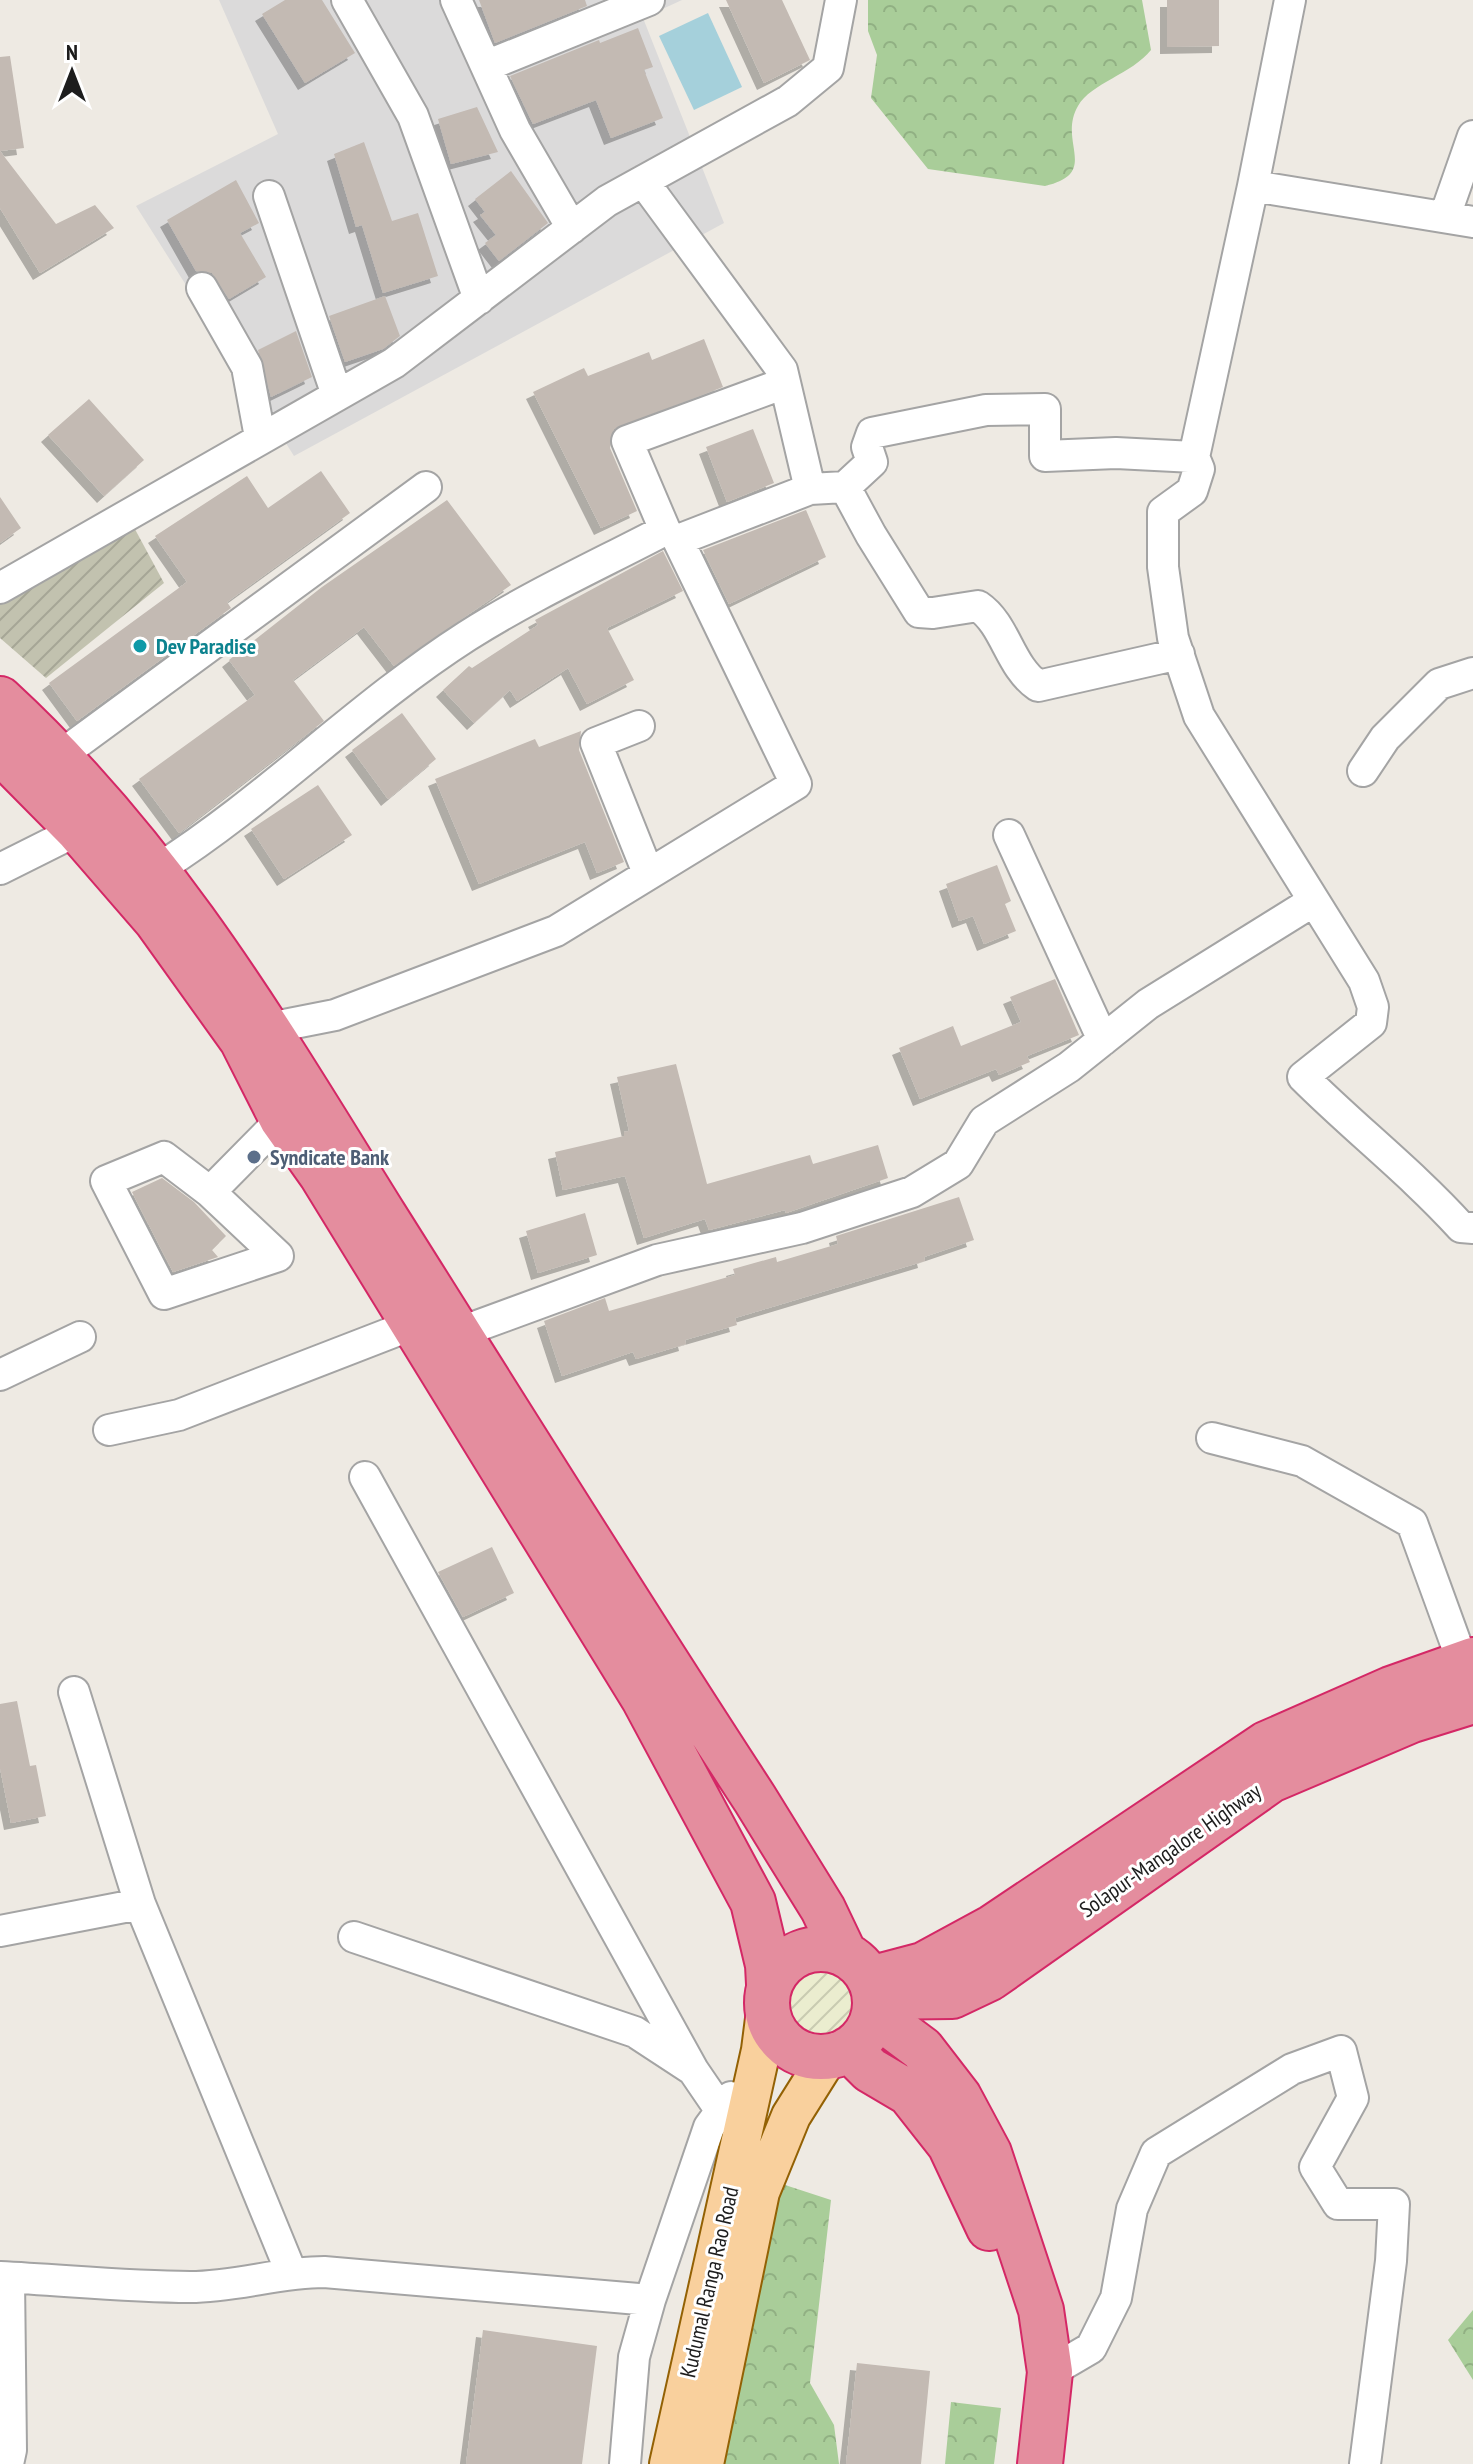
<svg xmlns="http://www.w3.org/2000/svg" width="1473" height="2464" font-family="'PT Sans Narrow',sans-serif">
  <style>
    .residential { fill: #dbdada }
    .construction { fill: url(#construction-furrows) }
    .farmland { fill: url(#farmland-furrows) }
    .forest { fill: url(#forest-crowns) }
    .water { fill: #a5d0db }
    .building { fill: #c3bab3; filter: url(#shadow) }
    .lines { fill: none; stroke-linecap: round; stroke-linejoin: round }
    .minor-casing { stroke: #a4a4a4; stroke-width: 34 }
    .major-casing { stroke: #936104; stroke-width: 42 }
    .highway-casing { stroke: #d42866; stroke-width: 48 }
    .minor { stroke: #fff; stroke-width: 30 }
    .major { stroke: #f9d09d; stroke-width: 38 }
    .highway { stroke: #e48d9e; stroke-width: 44 }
    .culture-dot { fill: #0f9aa8; stroke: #fff; stroke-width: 3 }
    .service-dot { fill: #5c6f8a; stroke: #fff; stroke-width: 3 }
    .labels { text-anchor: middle; stroke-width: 6; stroke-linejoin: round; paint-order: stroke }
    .culture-label { font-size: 22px; font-weight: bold; fill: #0d838f; stroke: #fff; text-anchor: start }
    .service-label { font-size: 22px; font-weight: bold; fill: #4e5e75; stroke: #fff; text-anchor: start }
    .street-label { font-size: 22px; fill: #1d1d1d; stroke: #fff }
  </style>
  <defs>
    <pattern id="construction-furrows" width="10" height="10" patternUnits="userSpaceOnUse" patternTransform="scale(2)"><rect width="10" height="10" fill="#c2c2af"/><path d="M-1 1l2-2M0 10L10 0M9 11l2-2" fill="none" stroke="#a6a696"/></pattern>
    <pattern id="farmland-furrows" width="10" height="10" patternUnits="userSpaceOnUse" patternTransform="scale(2)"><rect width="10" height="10" fill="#ebedcf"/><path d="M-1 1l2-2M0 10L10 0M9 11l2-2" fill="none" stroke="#c9cbb1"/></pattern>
    <pattern id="forest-crowns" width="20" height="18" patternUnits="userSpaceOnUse" patternTransform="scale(2)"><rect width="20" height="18" fill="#a9cd99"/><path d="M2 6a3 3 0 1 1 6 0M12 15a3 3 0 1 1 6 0" fill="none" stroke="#91b083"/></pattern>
    <filter id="shadow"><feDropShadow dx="-7" dy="7" stdDeviation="0" flood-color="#0004"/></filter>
  </defs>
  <rect width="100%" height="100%" fill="#eeeae3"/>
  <!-- residential -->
  <path class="residential" d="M219,0H682L643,18L724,223L294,456L136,206L278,134Z"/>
  <!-- construction -->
  <path class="construction" d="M130,520L164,583L46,678L0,638V594Z"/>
  <!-- farmland -->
  <path class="farmland" d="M781 2005a38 38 0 1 1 76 0a38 38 0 1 1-76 0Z"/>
  <!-- forest -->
  <path class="forest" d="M868,0H1142L1151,50C1132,74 1091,83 1078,106C1057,142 1101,173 1045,186L928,169L871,98L877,55L868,31Z
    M782,2184L831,2200L810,2383L834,2425L839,2464H718Z
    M1473,2310V2380L1448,2340Z
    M951,2402L1001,2408L994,2464H945Z"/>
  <!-- water -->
  <path class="water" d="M708,13L742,87L694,110L659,36Z"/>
  <!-- building -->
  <path class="building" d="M285,0H322L355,53L305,83L262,14Z
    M479,0H585L587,6L495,43Z
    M726,0H782L810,60L764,83Z
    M1167,0H1219V46L1167,47Z
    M638,28L653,67L644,70L663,118L611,138L596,100L533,124L510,76L599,40L600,43Z
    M10,56L24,148L0,151L56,224L95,205L114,228L40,273L0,208V57Z
    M477,107L498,152L451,164L438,119Z
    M364,142L392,221L418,213L438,276L383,293L362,225L356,227L334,154Z
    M511,171L548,223L499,261L485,243L496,235L480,215L485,212L475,199Z
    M236,180L259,223L240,233L266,277L229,299L212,273L196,271L167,220Z
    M385,296L400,336L383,349L345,362L329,316Z
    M296,331L312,377L271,397L258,350Z
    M704,339L723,387L614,429L610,448L637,511L601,528L533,392L584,368L588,376L649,352L652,360Z
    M89,399L144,460L104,496L48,435Z
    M753,429L774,483L727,502L706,447Z
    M321,471L350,513L227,602L231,608L77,721L49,683L187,582L155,536L247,476L268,508Z
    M0,497L21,528L0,543Z
    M447,500L511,585L394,666L364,627L293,680L324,721L179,833L139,779L255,695L229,660L322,587Z
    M806,510L826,557L729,604L703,550Z
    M663,551L683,591L607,628L634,680L587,704L568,668L517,701L510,690L474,723L443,690L469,666L472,668L538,625L535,620Z
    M402,713L436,759L388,799L352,750Z
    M581,731L579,750L624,862L597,873L585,842L479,884L435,779L535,739L539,747Z
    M318,785L352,835L284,879L251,829Z
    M997,865L1011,901L1005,904L1016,931L984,944L973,916L959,921L946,884Z
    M1055,979L1079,1035L1027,1056L1030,1062L999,1075L996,1069L920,1099L899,1048L953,1026L961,1046L1021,1022L1010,997Z
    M676,1064L707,1184L810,1155L813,1164L878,1145L888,1178L786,1213L785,1210L709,1230L705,1219L644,1238L625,1176L563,1190L555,1152L624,1136V1132L629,1131L617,1077Z
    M162,1178L194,1202L226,1236L212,1250L218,1257L173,1272L132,1192Z
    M959,1197L974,1240L924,1257L925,1261L735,1318L737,1325L685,1340L686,1344L636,1359L633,1352L562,1376L544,1321L605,1298L609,1311L735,1275L733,1269L776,1257L777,1262L838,1244L836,1236Z
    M585,1213L597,1255L538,1273L526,1231Z
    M492,1547L514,1593L463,1617L438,1572Z
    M17,1701L30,1766L36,1765L46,1816L11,1823L0,1768V1704Z
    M483,2330L597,2346L582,2464H466Z
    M857,2363L930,2371L921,2464H846Z"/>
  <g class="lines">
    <!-- minor casing -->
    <g class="minor-casing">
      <path id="minor" d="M347,0L413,116L479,299
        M456,0L515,130L572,228
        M1290,0L1253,186L1473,222
        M486,66L649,0
        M643,181L782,370L810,489
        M269,196L337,395
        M1445,216L1473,136
        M202,288L247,367L260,437
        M1194,457L1253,186
        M845,487L871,535L919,612L933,613L978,606C1006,625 1009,666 1038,686L1179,654
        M0,588L394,363L607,201L788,101L828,68L841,0
        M639,726L596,743L648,873
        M61,755L426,487
        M1363,771L1385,738L1439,684L1473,673
        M1009,835L1103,1040
        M0,869L78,830
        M158,869C267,800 358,706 467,636C530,596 600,564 665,530L627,441L785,383
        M269,1028L335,1015L556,931L796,784L678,540L810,489L845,487L872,462L867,447L872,433L986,410L1045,409V456L1116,453L1194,457L1199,469L1192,491L1163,512V567L1173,638L1199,716L1364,981L1373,1007L1371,1023L1303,1077C1354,1128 1412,1173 1461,1227L1473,1228
        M164,1157L210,1192L278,1256L164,1294L106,1181Z
        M210,1192L282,1119
        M458,1333L657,1260L802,1228L912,1192L958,1164L984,1121L1069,1067L1148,1004L1312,902
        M0,1375L80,1337
        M109,1430L179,1415L414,1324
        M1212,1438L1302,1461L1412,1523L1463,1663
        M365,1477L693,2070
        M74,1692L140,1904L291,2272
        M0,1931L140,1904
        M354,1937L635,2032L693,2070L721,2111
        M0,2277C63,2280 127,2287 190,2287C236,2287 279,2272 324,2272L650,2300
        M1050,2372L1091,2348L1116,2298L1132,2209L1156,2153L1292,2069L1341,2051L1353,2098L1315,2167L1338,2204H1394L1391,2261L1365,2464
        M8,2464L11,2450L9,2278
        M625,2464L634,2357L650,2300L709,2127L731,2097"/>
    </g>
    <!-- major casing -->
    <g class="major-casing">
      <path id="major" d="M669,2464L761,2050L766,2011
        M704,2464L760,2192L791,2116L828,2057"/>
    </g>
    <!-- highway casing -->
    <g class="highway-casing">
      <path id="highway" d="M0,699C165,851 267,1027 384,1215C507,1410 629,1606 755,1799L823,1909L844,1953
        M0,751L78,830L156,920L242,1040L282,1119L321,1174L644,1699L753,1902L768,1965L769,1984
        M767 2003a54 54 0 1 1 108 0a54 54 0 1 1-108 0Z
        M870,1979L923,1965L993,1927L1266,1744L1391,1689L1473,1660
        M875,1997L952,1996L990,1978L1271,1780L1412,1720L1473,1701
        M875,2014L922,2049L959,2097L989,2153L1041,2310L1050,2372L1040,2464
        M849,2049L870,2070L909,2093L950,2145L989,2228"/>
    </g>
    <!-- minor -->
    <use href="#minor" class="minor"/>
    <!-- major -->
    <use href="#major" class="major"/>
    <!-- highway -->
    <use href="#highway" class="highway"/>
  </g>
  <!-- markers -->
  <circle class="culture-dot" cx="140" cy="646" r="8"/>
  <circle class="service-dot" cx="254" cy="1157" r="8"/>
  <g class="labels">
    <!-- culture labels -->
    <g class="culture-label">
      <text x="156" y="654">Dev Paradise</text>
    </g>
    <!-- service labels -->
    <g class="service-label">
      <text x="270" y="1165">Syndicate Bank</text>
    </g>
    <!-- street labels -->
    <g class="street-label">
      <text transform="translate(1170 1850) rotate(-35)" y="8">Solapur-Mangalore Highway</text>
      <text transform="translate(709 2282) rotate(-77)" y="8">Kudumal Ranga Rao Road</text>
    </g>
  </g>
  <!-- north arrow -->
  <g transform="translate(72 72)" stroke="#ffffff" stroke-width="6" paint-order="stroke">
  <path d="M0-6L14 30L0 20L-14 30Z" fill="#1d1d1d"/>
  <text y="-12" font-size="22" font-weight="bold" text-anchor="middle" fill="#1d1d1d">N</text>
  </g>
</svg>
